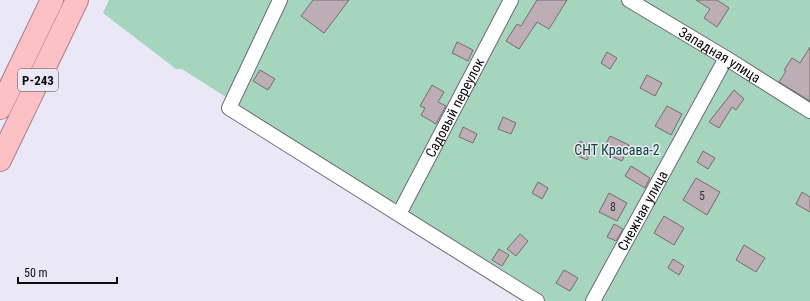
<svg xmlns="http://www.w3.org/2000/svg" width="810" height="301" font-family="'Roboto Condensed',sans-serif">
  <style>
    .green { fill: #a5d5bd }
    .building { fill: #bdadb4; stroke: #796b71 }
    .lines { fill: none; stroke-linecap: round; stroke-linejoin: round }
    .street-casing { stroke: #6d6a77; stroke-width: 16 }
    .highway-casing { stroke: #a88186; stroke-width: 24 }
    .street { stroke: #fff; stroke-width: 14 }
    .highway { stroke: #fcc0c5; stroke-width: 22 }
    .labels { text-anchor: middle; stroke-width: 3; stroke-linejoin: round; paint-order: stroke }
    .number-label { font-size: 12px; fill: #383439 }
    .shield { fill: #eae7f6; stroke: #4f4d55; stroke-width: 1 }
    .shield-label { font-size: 13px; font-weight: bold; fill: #0c0b10 }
    .street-label { font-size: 14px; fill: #0c0b10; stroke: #eae7f6 }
    .park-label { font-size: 14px; fill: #0d4a33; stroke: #eae7f6 }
  </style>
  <rect width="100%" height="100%" fill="#eae7f6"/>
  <!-- green -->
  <path class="green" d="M109,0H810V301H546L182,69H176L103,13Z"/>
  <!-- building -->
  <path class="building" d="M313,0H349L324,33L301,16Z
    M537,0H567L549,29L537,22L519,49L506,41L517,24L521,26Z
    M696,0H717L729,8L717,27L704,18L710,9Z
    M457,42L473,50L468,61L452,53Z
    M810,47V101L779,82L786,71L784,70L792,58L800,63Z
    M607,52L617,58L610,69L601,63Z
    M260,70L275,79L268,90L253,81Z
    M647,75L662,83L655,96L640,88Z
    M432,85L444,92L438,102L446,106L436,124L421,115L425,108L420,106Z
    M734,90L744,99L736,110L732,107L719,128L709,122Z
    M667,106L682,114L671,135L655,126Z
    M503,117L516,123L511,134L498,129Z
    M463,127L477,134L473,143L459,137Z
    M610,136L629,145L622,161L602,152Z
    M580,141L593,147L587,160L574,154Z
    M703,151L715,158L708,169L697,162Z
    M631,166L650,178L645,188L625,176Z
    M696,178L720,192L707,215L683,200Z
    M538,182L548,188L542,199L532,193Z
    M802,192L810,197V212L796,204Z
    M609,193L627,203L617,221L599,212Z
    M664,216L684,228L674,245L654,233Z
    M614,224L623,229L616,241L607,237Z
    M520,234L528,241L516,256L507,249Z
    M744,245L765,258L756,272L736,260Z
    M499,249L509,255L502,266L492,260Z
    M673,259L684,266L679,275L668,268Z
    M564,270L578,278L570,291L556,283Z"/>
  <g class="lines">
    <!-- street casing -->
    <g class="street-casing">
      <g id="street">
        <path d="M280,0L229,108L537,301"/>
        <path id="s1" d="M629,0L726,58L810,111"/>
        <path id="s2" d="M399,214L511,0"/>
        <path id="s3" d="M593,301L726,58"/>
      </g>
    </g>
    <!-- highway casing -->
    <g class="highway-casing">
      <path id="highway" d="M0,108L52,0
        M0,160L77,0"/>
    </g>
    <!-- street -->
    <use href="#street" class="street"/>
    <!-- highway -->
    <use href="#highway" class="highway"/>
  </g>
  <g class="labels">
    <!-- number labels -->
    <g class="number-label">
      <text x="702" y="200">5</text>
      <text x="613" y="211">8</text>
    </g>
    <!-- shield labels -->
    <rect class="shield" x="18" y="69" width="40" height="22" rx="3"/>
    <g class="shield-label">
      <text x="38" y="85">Р-243</text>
    </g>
    <!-- street labels -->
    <g class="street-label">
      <text dy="5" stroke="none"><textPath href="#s1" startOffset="106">Западная улица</textPath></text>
      <text dy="5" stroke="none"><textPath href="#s2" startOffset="120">Садовый переулок</textPath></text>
      <text dy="5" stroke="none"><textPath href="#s3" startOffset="103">Снежная улица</textPath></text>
    </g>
    <!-- park labels -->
    <g class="park-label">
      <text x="617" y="155">СНТ Красава-2</text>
    </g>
  </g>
  <!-- scale -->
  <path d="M18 277v6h99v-6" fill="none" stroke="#0c0b10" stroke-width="2"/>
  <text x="24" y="277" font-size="12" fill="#0c0b10" stroke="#eae7f6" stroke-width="3" paint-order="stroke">50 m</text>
</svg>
